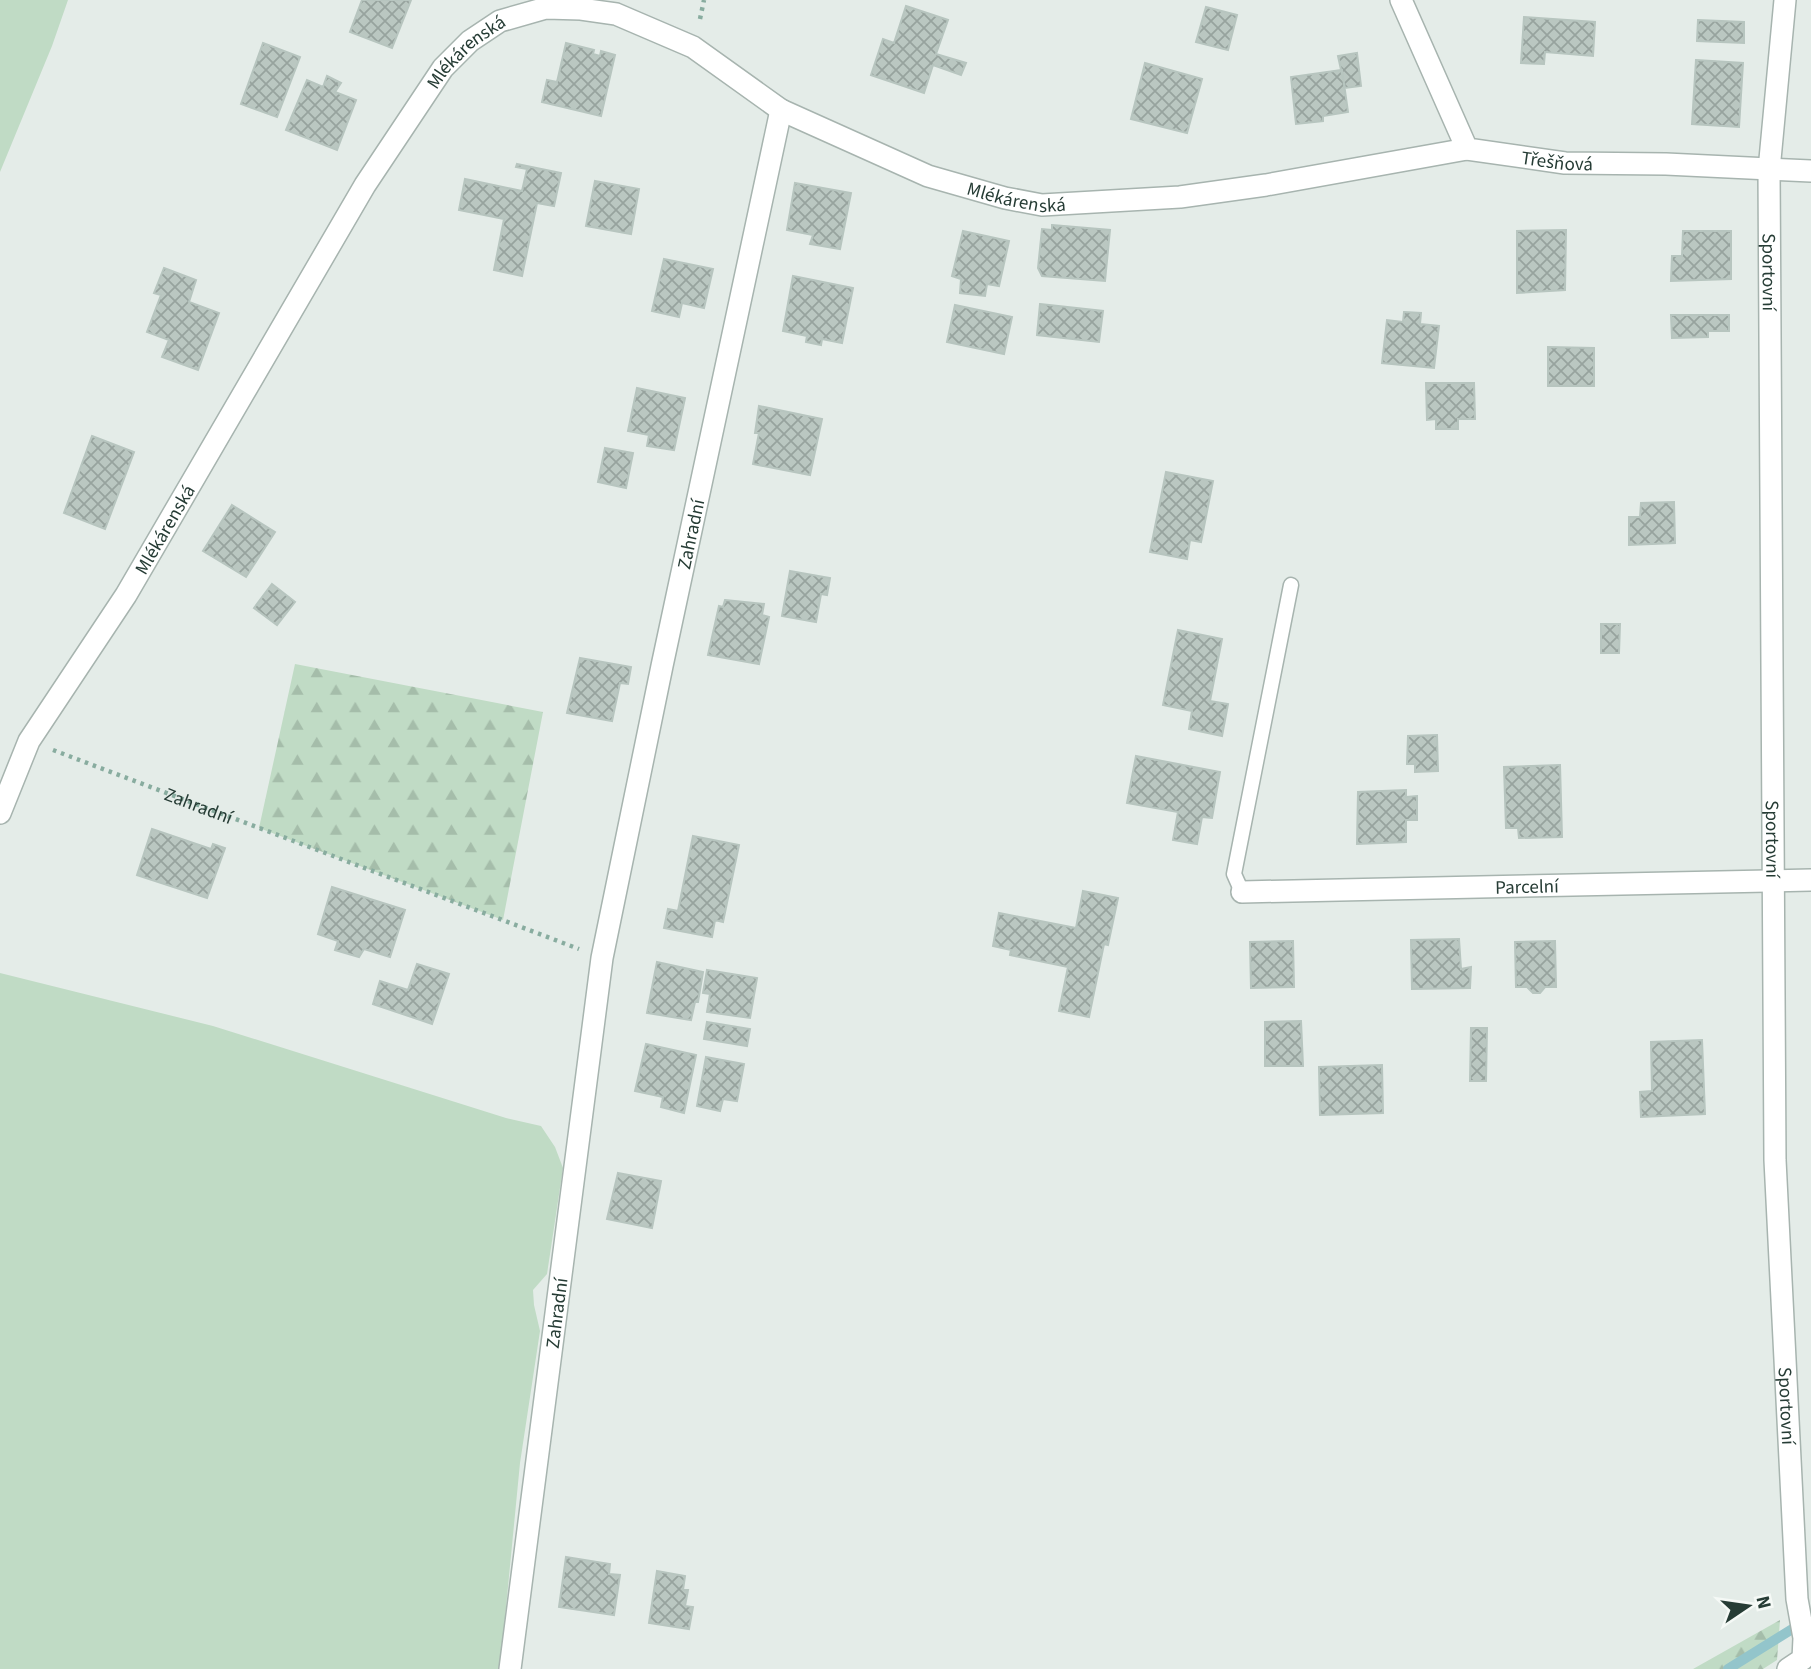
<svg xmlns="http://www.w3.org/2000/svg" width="1811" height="1669" font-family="'Source Sans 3',sans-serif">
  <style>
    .green { fill: #c0dbc5 }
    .forest { fill: url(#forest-firs) }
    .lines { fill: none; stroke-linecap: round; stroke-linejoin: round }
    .stream { stroke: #93c5cb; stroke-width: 10 }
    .building { fill: url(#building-cross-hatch); stroke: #b7c5bf; stroke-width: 2 }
    .lane-casing { stroke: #a7b4af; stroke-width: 17 }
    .street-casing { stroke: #a7b4af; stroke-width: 24 }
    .path { stroke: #88ac9f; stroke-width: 4.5; stroke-dasharray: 3.5 5; stroke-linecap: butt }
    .lane { stroke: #fff; stroke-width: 14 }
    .street { stroke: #fff; stroke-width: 21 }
    .labels { text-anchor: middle; stroke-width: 6; stroke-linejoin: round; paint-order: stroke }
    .street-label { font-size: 19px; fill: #263c35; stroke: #f5f9f6 }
  </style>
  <defs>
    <pattern id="forest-firs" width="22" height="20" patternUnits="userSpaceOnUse" patternTransform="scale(1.75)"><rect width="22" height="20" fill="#c0dbc5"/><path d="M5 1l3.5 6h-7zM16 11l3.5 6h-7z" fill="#a5bdaa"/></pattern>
    <pattern id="building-cross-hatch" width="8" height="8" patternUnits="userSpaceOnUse" patternTransform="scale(1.75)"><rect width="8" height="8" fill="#bac7c1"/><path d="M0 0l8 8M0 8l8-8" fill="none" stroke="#97a39e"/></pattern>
  </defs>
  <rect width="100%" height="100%" fill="#e4ece8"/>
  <!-- green -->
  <path class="green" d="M0,0H68L52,46L0,172Z
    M0,973L213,1026L506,1118L541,1126L555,1147L563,1168L547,1274L533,1290L534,1305L540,1331L520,1463L500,1669H0Z"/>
  <!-- forest -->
  <path class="forest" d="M295,664L543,712L503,920L259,828Z
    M1780,1620L1777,1660L1763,1669H1693Z"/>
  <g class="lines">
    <!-- stream -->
    <path class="stream" d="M1728,1669L1802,1623"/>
  </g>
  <!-- building -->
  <path class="building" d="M362,0H411L392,48L350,32Z
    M906,6L948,20L936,54L966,63L961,75L933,65L924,93L871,75L883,39L894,43Z
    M1206,7L1237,15L1228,50L1196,42Z
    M1524,17L1595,22L1593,56L1545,52L1544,64L1521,63Z
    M1698,20L1744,22V43L1697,41Z
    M263,43L300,57L277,117L241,104Z
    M566,43L594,50L593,54L600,56L601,51L615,55L601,116L542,102L547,80L557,82Z
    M1357,53L1361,86L1345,88L1338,56Z
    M1696,60L1743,63L1739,127L1692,124Z
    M1145,63L1202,79L1187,133L1131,119Z
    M1342,70L1348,112L1323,116V121L1296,124L1291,77Z
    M327,76L341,83L335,92L356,100L337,150L286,130L307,80L323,87Z
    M517,164L561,173L554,206L537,203L522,276L494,270L504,219L459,210L465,179L522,191L527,169L516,167Z
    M595,181L639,189L631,234L586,226Z
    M795,183L851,193L840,249L810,244L813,235L787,230Z
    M1052,225L1110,230L1105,281L1042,276L1038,268L1042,229L1052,230Z
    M1566,230L1565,290L1517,293V231Z
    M963,231L1009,241L999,286L987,284L985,296L960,293L961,279L952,276Z
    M1683,231H1731V279L1671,281L1672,256H1682Z
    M664,259L713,269L704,308L682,303L679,317L652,311Z
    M164,268L196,280L189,302L219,313L198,370L162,357L169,340L147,332L161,295L154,293Z
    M793,276L853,288L842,343L822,339L821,345L806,342L807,336L783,331Z
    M1040,304L1103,311L1099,342L1037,335Z
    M955,305L1012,317L1004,354L947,342Z
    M1404,312L1421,313L1420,324L1439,326L1434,368L1382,363L1387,320L1403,322Z
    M1671,315H1729V331H1708V337L1672,338Z
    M1548,347L1594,348V386H1548Z
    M1426,383H1474L1475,419H1458V429H1436V419L1427,420Z
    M637,388L685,398L674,450L647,446L649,435L628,431Z
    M759,406L822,419L810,475L753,464L759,433H755Z
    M92,436L134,452L105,529L64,513Z
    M605,448L633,453L626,488L598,482Z
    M1166,472L1213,481L1201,542L1190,540L1187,559L1150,552Z
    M1674,502L1675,543L1629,545V517H1640L1641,503Z
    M232,505L275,532L246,577L203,551Z
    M790,571L830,578L827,595L821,594L816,622L782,616Z
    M272,584L295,602L277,625L254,608Z
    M725,600L764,604L762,615L769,617L759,664L708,655L719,606L723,607Z
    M1601,624H1620L1619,653H1601Z
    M1178,630L1222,639L1210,701L1228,704L1222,736L1189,729L1192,711L1163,705Z
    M580,658L631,667L628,684L620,683L612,721L567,713Z
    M1437,735L1438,771L1415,772V764H1407L1408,736Z
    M1136,756L1220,772L1212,818L1202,817L1197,844L1173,840L1178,812L1127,803Z
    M1560,765L1562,837L1519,838L1518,828H1506L1504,767Z
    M1406,790V797L1417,796V820H1406V842L1357,844L1358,792Z
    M152,829L211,849L213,844L225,848L207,898L137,875Z
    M693,836L739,845L723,922L715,920L712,937L664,928L668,909L678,911Z
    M332,887L405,910L390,957L364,949L359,957L335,950L338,941L318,934Z
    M1083,891L1118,898L1108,945L1104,944L1089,1017L1059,1011L1068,967L1010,955L1011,950L993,946L999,913L1076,928Z
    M1459,939L1461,969L1471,967L1470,988L1412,989L1411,940Z
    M1293,941L1294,987L1251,988L1250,942Z
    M1555,941L1556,987H1545L1540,993H1533L1527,987H1516L1515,942Z
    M657,962L703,972L698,1002H695L691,1020L647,1013Z
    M417,964L449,974L432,1024L373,1004L380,981L408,990Z
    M707,970L757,978L750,1018L707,1012L710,994L703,993Z
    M1301,1021L1303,1066H1265V1022Z
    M707,1022L750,1029L747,1046L704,1039Z
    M1471,1028H1487L1486,1081H1470Z
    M1702,1040L1705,1114L1641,1117L1640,1092L1652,1091L1651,1042Z
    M646,1044L696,1055L684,1113L661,1107L663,1097L635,1091Z
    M706,1057L744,1064L737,1101L723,1099L720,1111L697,1106Z
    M1382,1065L1383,1113L1320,1115L1319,1067Z
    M618,1173L661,1181L652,1228L607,1219Z
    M566,1557L610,1564L609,1574L620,1575L614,1615L559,1607Z
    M657,1571L685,1576L683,1590H688L685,1606L693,1607L689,1629L649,1623Z"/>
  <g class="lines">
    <!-- lane casing -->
    <g class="lane-casing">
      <path id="lane" d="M1242,892L1234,874L1291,585"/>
    </g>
    <!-- street casing -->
    <g class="street-casing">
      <g id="street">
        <path id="s2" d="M1401,0L1467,149L1565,163L1666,164L1811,171"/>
        <path id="s3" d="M1785,0L1769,170L1775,1160L1797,1599L1804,1638L1803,1659L1788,1669"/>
        <path id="s4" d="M0,813L29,741L126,595L365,185L443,68L470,41L500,21L546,8L581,9L616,14L693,47L781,110L928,176L1005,198L1042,205L1180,197L1266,185L1467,149"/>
        <path id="s5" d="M1242,892L1811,880"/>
        <path id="s6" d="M510,1669L602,958L662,666L781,110"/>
      </g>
    </g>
    <!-- path -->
    <g class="path">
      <path d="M700,19L704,0"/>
      <path id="s1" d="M53,750L579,949"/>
    </g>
    <!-- lane -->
    <use href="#lane" class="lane"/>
    <!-- street -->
    <use href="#street" class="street"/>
  </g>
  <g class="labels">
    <!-- street labels -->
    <g class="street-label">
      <text dy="7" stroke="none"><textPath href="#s4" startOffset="896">Mlékárenská</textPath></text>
      <text dy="7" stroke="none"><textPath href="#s2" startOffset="254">Třešňová</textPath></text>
      <text dy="7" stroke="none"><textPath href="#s4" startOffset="1505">Mlékárenská</textPath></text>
      <text dy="7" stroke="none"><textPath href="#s3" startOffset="273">Sportovní</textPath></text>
      <text dy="7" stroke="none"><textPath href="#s4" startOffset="329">Mlékárenská</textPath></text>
      <text dy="7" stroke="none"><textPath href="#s6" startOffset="1150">Zahradní</textPath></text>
      <text dy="7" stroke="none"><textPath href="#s1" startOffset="156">Zahradní</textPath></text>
      <text dy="7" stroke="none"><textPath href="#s3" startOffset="840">Sportovní</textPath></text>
      <text dy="7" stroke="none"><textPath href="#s5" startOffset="285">Parcelní</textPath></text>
      <text dy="7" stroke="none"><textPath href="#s6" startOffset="359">Zahradní</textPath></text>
      <text dy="7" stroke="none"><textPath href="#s3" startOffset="1407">Sportovní</textPath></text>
    </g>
  </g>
  <!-- north arrow -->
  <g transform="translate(1748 1606) rotate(77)" stroke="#f5f9f6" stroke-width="5" paint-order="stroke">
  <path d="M0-5L12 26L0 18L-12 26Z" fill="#263c35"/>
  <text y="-10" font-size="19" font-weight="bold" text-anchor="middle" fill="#263c35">N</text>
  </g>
</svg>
